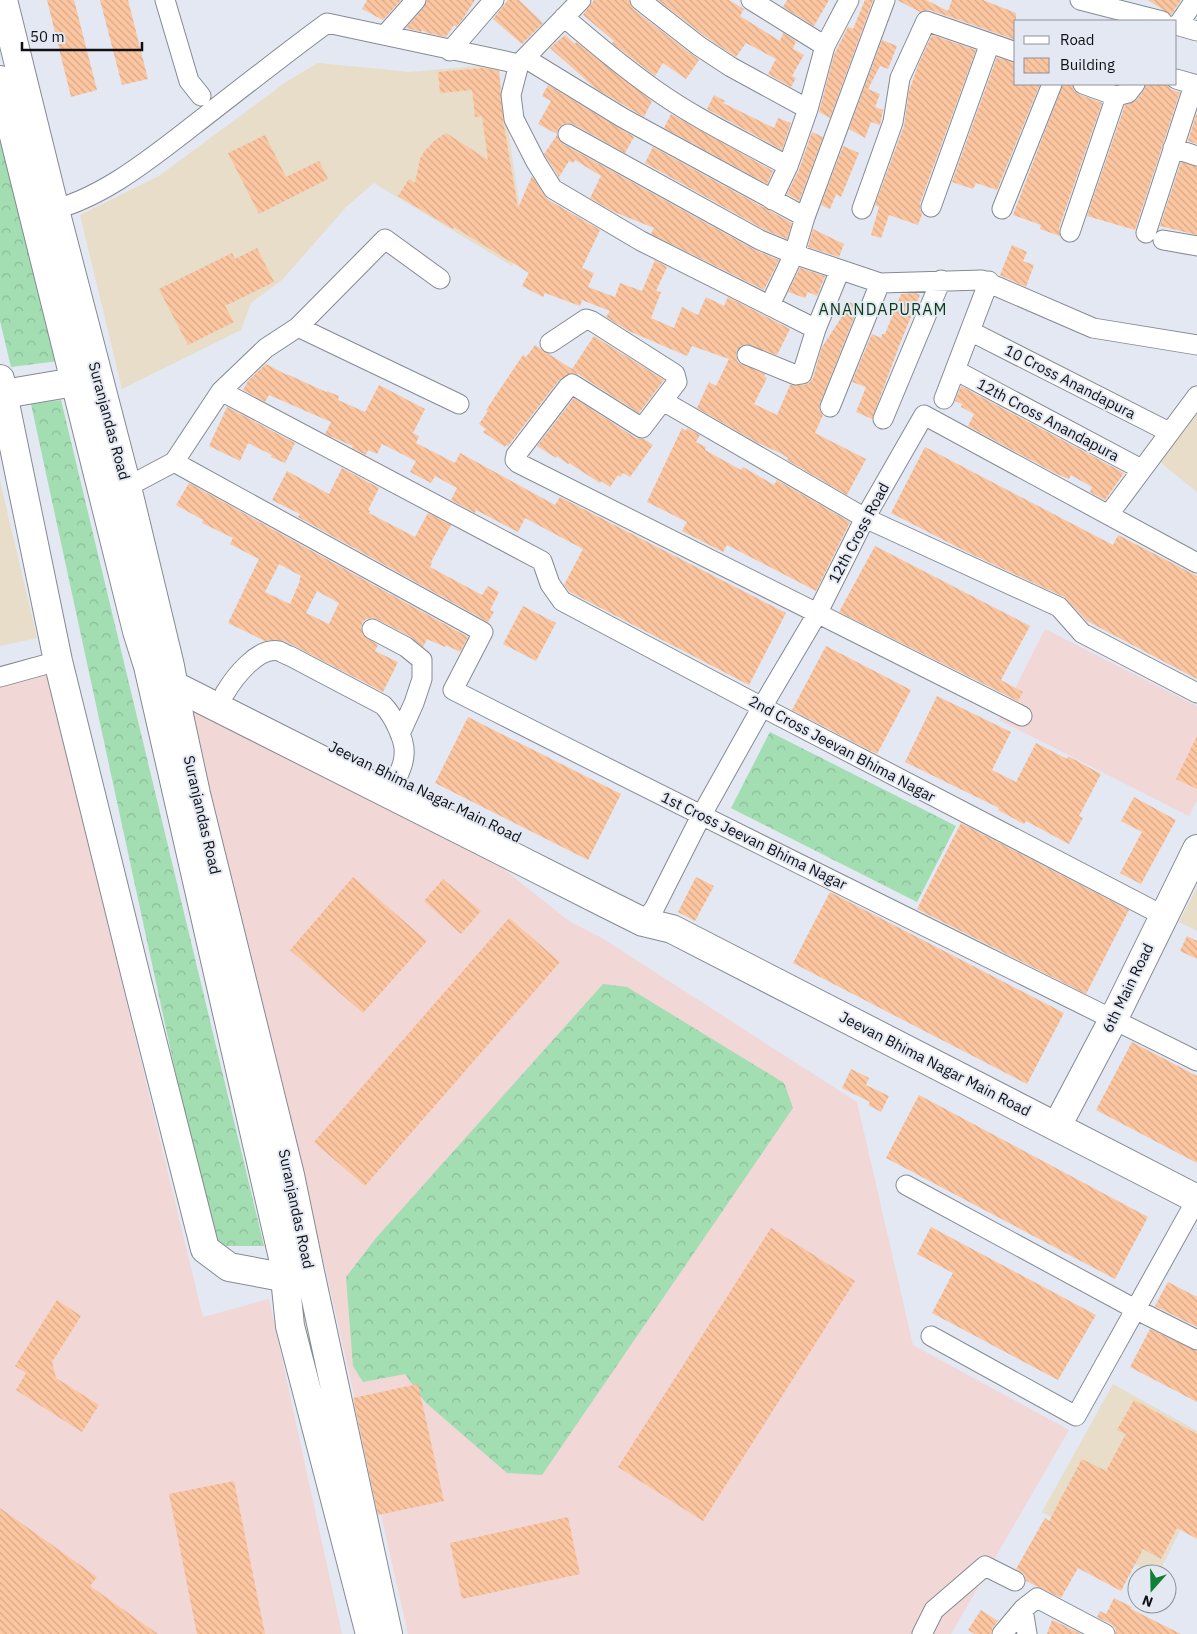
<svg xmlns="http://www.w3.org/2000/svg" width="1197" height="1634" font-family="'IBM Plex Sans',sans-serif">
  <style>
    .industrial { fill: #f2d7d7 }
    .education { fill: #e7ddc8 }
    .forest { fill: url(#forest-crowns) }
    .building { fill: url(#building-back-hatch); fill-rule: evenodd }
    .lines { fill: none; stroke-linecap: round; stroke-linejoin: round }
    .street-casing { stroke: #858a93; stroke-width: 21 }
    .secondary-casing { stroke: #858a93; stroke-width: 30 }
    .primary-casing { stroke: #858a93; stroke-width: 30 }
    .street { stroke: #fff; stroke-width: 19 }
    .secondary { stroke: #fff; stroke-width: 28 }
    .primary { stroke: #fff; stroke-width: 28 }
    .labels { text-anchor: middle; stroke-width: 4; stroke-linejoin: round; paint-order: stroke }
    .street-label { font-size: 15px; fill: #0e1013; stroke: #e3e8f3 }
    .neighbourhood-label { font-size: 16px; letter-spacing: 1px; fill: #093b17; stroke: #e3e8f3 }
  </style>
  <defs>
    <pattern id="forest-crowns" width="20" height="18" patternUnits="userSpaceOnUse" patternTransform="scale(1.25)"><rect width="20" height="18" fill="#a3ddb2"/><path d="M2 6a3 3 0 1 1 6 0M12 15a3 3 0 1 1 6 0" fill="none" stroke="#8bbd98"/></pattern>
    <pattern id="building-back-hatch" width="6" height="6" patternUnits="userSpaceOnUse" patternTransform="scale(1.25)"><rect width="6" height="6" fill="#fcc6a1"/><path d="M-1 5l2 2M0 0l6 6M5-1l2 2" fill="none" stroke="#d7a98a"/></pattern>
  </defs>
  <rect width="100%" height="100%" fill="#e3e8f3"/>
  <!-- industrial -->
  <path class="industrial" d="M1045,629L1197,706V801L1189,816L999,720Z
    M47,674L203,1317L269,1299L342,1634H0V687Z
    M197,708L500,866L569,921L602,938L857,1102L913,1345L1069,1430L951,1634H408L328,1280L191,715Z"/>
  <!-- education -->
  <path class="education" d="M318,63L410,72L498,64L523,228L512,266L374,183L347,206L283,279L251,303L241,330L122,389L80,215L159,176L286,82Z
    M1197,402V492L1155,458Z
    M0,481L37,638L0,646Z
    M1197,887V931L1179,922Z
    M1113,1384L1197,1431V1498L1158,1574H1152L1042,1512Z"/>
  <!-- forest -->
  <path class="forest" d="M0,132L58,361L11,367L0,321Z
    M61,400L264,1246H213L31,404Z
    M770,732L956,826L917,902L731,808Z
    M603,984L627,987L784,1083L793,1108L542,1475L507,1473L425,1402L405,1374L363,1382L353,1366L346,1277L376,1238Z"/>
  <!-- building -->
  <path class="building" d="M47,0H74L97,90L71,97Z
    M100,0H128L148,79L122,85Z
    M367,0H401L383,20L362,9Z
    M427,0H475L462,20L456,27L454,25L446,37L427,33L422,30L421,32L406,28L424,7Z
    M508,0H519L543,23L522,44L493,19Z
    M594,0H629L633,9L699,60L686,79L663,63L655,76L612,43L614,41L583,15Z
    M658,0H729L744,9L740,16L780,41L783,33L796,41L793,49L804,55L792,76L796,78L791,87L768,74L776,59L746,43L736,57L706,37Z
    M787,0H829L814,26L783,7Z
    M865,0H873L830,118L819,112L834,55L848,27L853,29Z
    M897,0H926L948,11L952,0H983L1016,13V40L930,10L920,12Z
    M1148,0H1181L1171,15Z
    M565,35L575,44L576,42L652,101L644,117L595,88L550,48Z
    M932,35L976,50L920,203V208L922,214L918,225L889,215L881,238L871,235L879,207L875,205L904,126L909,91L919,63Z
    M882,40L897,46L888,69L880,66L868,89L880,94L875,107L883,110L880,125L871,122L865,138L849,129Z
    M997,57L1016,63V84H1040L997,190L976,183L973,189L952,182Z
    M483,68L499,71L503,120L518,208L532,176L547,199L600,230L582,268L594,273L588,287L615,297L620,283L642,291L655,260L667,267L656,291L661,292L651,318L674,328L682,307L698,315L706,297L724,306L728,297L790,329L777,355L746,344L741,346L737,350L736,356L738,362L765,374L764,376L767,378L754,404L777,415L790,385H804L809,383L813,378L822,347L847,309L849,302L859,305L820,403L819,409L823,415L815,433L866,459L847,495L787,460L788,458L780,453L756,442L697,408L709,382L716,386L729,359L692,346L687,356L629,331L606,317L610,311L582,300L580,306L545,293L543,297L522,286L529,273L454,227L453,229L398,196L409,179L415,183L420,159L424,152L434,141L446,133L488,160L482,116L475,117L472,90L440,93L438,72Z
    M1063,84H1072L1074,91L1079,94L1102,103L1059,228L1060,236L1040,229L1041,225L1013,215Z
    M1146,84H1166L1172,90L1180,92L1135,230L1087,216L1125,105L1137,100L1144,90Z
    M548,85L634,137L625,153L573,124L567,123L562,125L558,129L557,134L538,124L551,101L542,96Z
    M714,95L725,101L723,103L774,128L778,118L791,123L782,150L707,109Z
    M1197,112V144L1188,141Z
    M671,114L773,171L767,184L664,128Z
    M812,132L823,137L799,201L787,194L799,170Z
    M265,135L286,177L319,161L328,179L259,214L228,153Z
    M557,135L559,140L563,144L755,250L779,260L764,290L651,234L654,228L612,211L590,198L601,176L575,160L573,163L569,161L559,177L544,154Z
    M843,146L859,153L841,197L836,194L830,209L821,205Z
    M653,147L792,223L787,239L765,230L645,163Z
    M1181,162L1197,167V235L1160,226Z
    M813,229L844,244L839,257L808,247Z
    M1012,245L1027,252L1023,261L1034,265L1026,287L1000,275Z
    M257,248L274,282L225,306L234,322L188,345L159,289L232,253L235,259Z
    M800,268L825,276L817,296L808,292L805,298L788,292Z
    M915,293L920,295L901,341L872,419L856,412L866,387L852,382L872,334L881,338L882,334H885L901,294Z
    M594,336L664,380L639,413L578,374L571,373L559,380L508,446L506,445L505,447L483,432L486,429L479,424L488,411L486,410L523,355L526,357L535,345L572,369Z
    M266,364L287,375V374L326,392L327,391L339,396L338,400L365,412L379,385L425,409L413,433L419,436L416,443L455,463L460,453L555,505L560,497L786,613L749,685L570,592L564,585L583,549L525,518L518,532L476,510L475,513L451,500L457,488L435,476L431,483L410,472L416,461L382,444L377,454L368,450L366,455L352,448L353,446L325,434L331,422L269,395L265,402L243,390L248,381Z
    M961,386L1124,473L1105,500L1090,492L1092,487L1071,475L1069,479L1057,474L968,426L974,414L961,407L962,404L955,401Z
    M574,398L636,438L644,439L653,445L630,477L623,473L620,477L618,475L610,487L601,481L600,483L569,463L568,464L557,456L556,458L537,446Z
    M227,407L295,443L285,463L271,457L272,455L248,443L240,461L209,446Z
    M682,428L686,431L687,428L700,435L696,442L706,447L705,450L741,470L743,467L774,485L777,480L850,522L816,591L727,545L723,552L682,531L687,522L647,502Z
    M925,447L1113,545L1118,535L1197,576V679L1087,621L1064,597L967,552L891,513Z
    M342,468L379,488L368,510L370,511L369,513L415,537L428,513L451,525L431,562L432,563L430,567L482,595L488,586L499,592L490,610L494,612L488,622L298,517L300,514L272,500L287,471L329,494Z
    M189,483L468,637L460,652L446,645L445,647L427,639L423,647L411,637L377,619L372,618L366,619L362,623L361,629L363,635L378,645L375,651L398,662L383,692L285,641L271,640L265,641L228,623L259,559L230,544L233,538L202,523L203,520L176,505ZM279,564L301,576L299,580L300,581L290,604L265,592ZM317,591L339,603L329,624L306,613Z
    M875,546L1030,626L1001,680L1023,692L1018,701L839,612Z
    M523,606L556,623L536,661L503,644Z
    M826,646L911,690L877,754L792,710Z
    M937,696L1011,732L992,770L1016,782L1036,743L1067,759L1068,756L1101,774L1079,816L1083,818L1069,844L1026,821L1024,824L998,810L999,808L905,762Z
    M468,717L621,794L588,860L435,783Z
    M1197,736V789L1176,779Z
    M1134,797L1176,820L1141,884L1120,873L1142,832L1121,821Z
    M961,823L1129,910L1086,994L917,909Z
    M353,877L427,941L363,1013L290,950Z
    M696,877L714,886L695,921L678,912Z
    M443,879L481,911L461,934L424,901Z
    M830,892L1064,1013L1027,1084L793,963Z
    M509,918L560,962L365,1186L314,1142Z
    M1187,936L1197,941V959L1180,951Z
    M1132,1042L1197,1076V1163L1096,1110Z
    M851,1069L869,1078L866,1085L889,1096L881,1112L868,1105L870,1102L842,1088Z
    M919,1095L1148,1217L1115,1279L886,1158Z
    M931,1227L1096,1315L1058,1380L932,1313L953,1273L917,1254Z
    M771,1228L855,1281L703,1521L618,1467Z
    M1168,1282L1197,1297V1327L1155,1306Z
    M57,1300L81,1316L52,1362L56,1378L99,1405L82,1432L16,1390L26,1373L15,1366Z
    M1150,1329L1197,1351V1402L1130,1367Z
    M418,1384L444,1501L378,1515L353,1398Z
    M1134,1400L1197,1434V1539L1177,1528L1161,1559L1143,1549L1121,1591L1078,1568L1061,1598L1026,1581L1024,1574L1016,1569L1045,1518L1049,1521L1082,1459L1106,1471L1126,1434L1117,1430Z
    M234,1481L265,1634H197L169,1494Z
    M0,1508L97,1577L90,1586L158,1634H0Z
    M568,1517L580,1574L462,1599L450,1543Z
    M1114,1598L1132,1607L1131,1609L1181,1634H1116L1115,1628L1111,1624L1097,1617L1100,1611L1106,1614Z
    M981,1610L998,1621L993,1627L991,1634H975L968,1630Z
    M1052,1620L1059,1623L1081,1634H1047Z"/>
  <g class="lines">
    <!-- street casing -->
    <g class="street-casing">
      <path id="street" d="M165,0L189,81L201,96
        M640,0L699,46L731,67L808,109
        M751,0L825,46
        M1080,0L1162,21
        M564,17C593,42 623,67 654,89C696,119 743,141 788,166
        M1176,25L1197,31
        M1178,25L1195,0
        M385,35L416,0
        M450,51L494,0
        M525,58L623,118L805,217
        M519,64L511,95L514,119L536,162L553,189L641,241L816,329
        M1176,79L1197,85
        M1083,84L1116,96L1128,93L1135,84
        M568,134L760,240L794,254L880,283L982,280L1093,328L1197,345
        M1173,148L1197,156
        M772,200L788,166L808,109L825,46L849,0
        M931,207L990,43
        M862,209L893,122L900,78L926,21L1016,52
        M1002,209L1052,84
        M44,212C99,201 150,159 194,125C238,91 282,56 327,23L519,64L581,0
        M1070,232L1116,96
        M1146,233L1194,85
        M1163,240L1197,246
        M770,305L794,254L805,217L885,0
        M298,327L459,404
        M970,331L1169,432
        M550,343L586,319L592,321L675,374L677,382L642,428L572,384L568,387L516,455L515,460L518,463L1022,716
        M747,355L796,375L802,374L816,329L840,270
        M955,370L1141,469
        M221,391L542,561L550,584L562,601L762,707L1164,916
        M944,399L989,281
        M663,401L865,518L1059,607L1082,633L1197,693
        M830,407L880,283
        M883,419L941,280
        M174,462L483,632L453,690C700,816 949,938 1197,1061
        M127,487L174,462L221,391L266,348L298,327L385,239L440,279
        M1109,514L1197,396
        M372,629L406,647L422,660V679L414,703L400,734
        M0,677L58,661
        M225,693C234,678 258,646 279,651C282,652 286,655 290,656L383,705C393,715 406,741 404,755C404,763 400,771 397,778
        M643,922L654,909L701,816L762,707L817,614L865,518L924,415L1197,563
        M906,1185L1135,1309L1197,1340
        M931,1336L1076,1416L1197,1199
        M1023,1609L1027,1634
        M922,1634L934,1610L985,1566L1015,1581
        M1002,1634L1023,1609L1037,1598L1105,1634"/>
    </g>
    <!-- secondary casing -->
    <g class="secondary-casing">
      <path id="secondary" d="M0,379L58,661L137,981L205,1249L229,1267L277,1276L308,1272
        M154,683L173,685L605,903L643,922L672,929L1197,1199
        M1057,1126L1113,1020L1197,849"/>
    </g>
    <!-- primary casing -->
    <g class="primary-casing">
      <path id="primary" d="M3,0L55,210L127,487L170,666L180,720L196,794L290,1175L310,1272L388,1634
        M0,80L137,631L148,666L283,1258L290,1326L370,1634
        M4,394L92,379"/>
    </g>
    <!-- street -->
    <use href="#street" class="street"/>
    <!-- secondary -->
    <use href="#secondary" class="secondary"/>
    <!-- primary -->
    <use href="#primary" class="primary"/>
  </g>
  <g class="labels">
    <!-- street labels -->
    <g class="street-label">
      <text transform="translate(1070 382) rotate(27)" y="5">10 Cross Anandapura</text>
      <text transform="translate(1048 420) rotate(28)" y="5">12th Cross Anandapura</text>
      <text transform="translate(109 421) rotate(75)" y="5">Suranjandas Road</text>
      <text transform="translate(859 533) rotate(-62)" y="5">12th Cross Road</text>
      <text transform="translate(842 749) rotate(28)" y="5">2nd Cross Jeevan Bhima Nagar</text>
      <text transform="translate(425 792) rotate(26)" y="5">Jeevan Bhima Nagar Main Road</text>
      <text transform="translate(202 815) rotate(77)" y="5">Suranjandas Road</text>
      <text transform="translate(754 841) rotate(26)" y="5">1st Cross Jeevan Bhima Nagar</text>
      <text transform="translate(1128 988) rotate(-64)" y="5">6th Main Road</text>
      <text transform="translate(935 1064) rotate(27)" y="5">Jeevan Bhima Nagar Main Road</text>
      <text transform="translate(296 1209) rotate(78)" y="5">Suranjandas Road</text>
    </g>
    <!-- neighbourhood labels -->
    <g class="neighbourhood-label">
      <text x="883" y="315">ANANDAPURAM</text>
    </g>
  </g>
  <!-- legend -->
  <rect x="1014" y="20" width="162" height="65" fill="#e3e8f3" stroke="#8e9299"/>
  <rect x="1024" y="36" width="25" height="8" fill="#ffffff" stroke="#8e9299"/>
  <text x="1060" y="45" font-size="15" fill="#0e1013">Road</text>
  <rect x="1024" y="58" width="25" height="15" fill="url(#building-back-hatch)" stroke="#8e9299"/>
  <text x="1060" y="70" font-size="15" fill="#0e1013">Building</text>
  <!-- north arrow -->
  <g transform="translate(1152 1589) rotate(200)"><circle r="24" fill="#e3e8f3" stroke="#8e9299"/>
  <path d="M0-4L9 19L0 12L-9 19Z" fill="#117f35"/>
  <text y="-8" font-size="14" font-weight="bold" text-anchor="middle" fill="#0e1013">N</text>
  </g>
  <!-- scale -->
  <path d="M22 42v8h120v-8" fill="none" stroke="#0e1013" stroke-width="2.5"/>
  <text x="30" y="42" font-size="15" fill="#0e1013" stroke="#e3e8f3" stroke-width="4" paint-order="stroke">50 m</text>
</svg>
